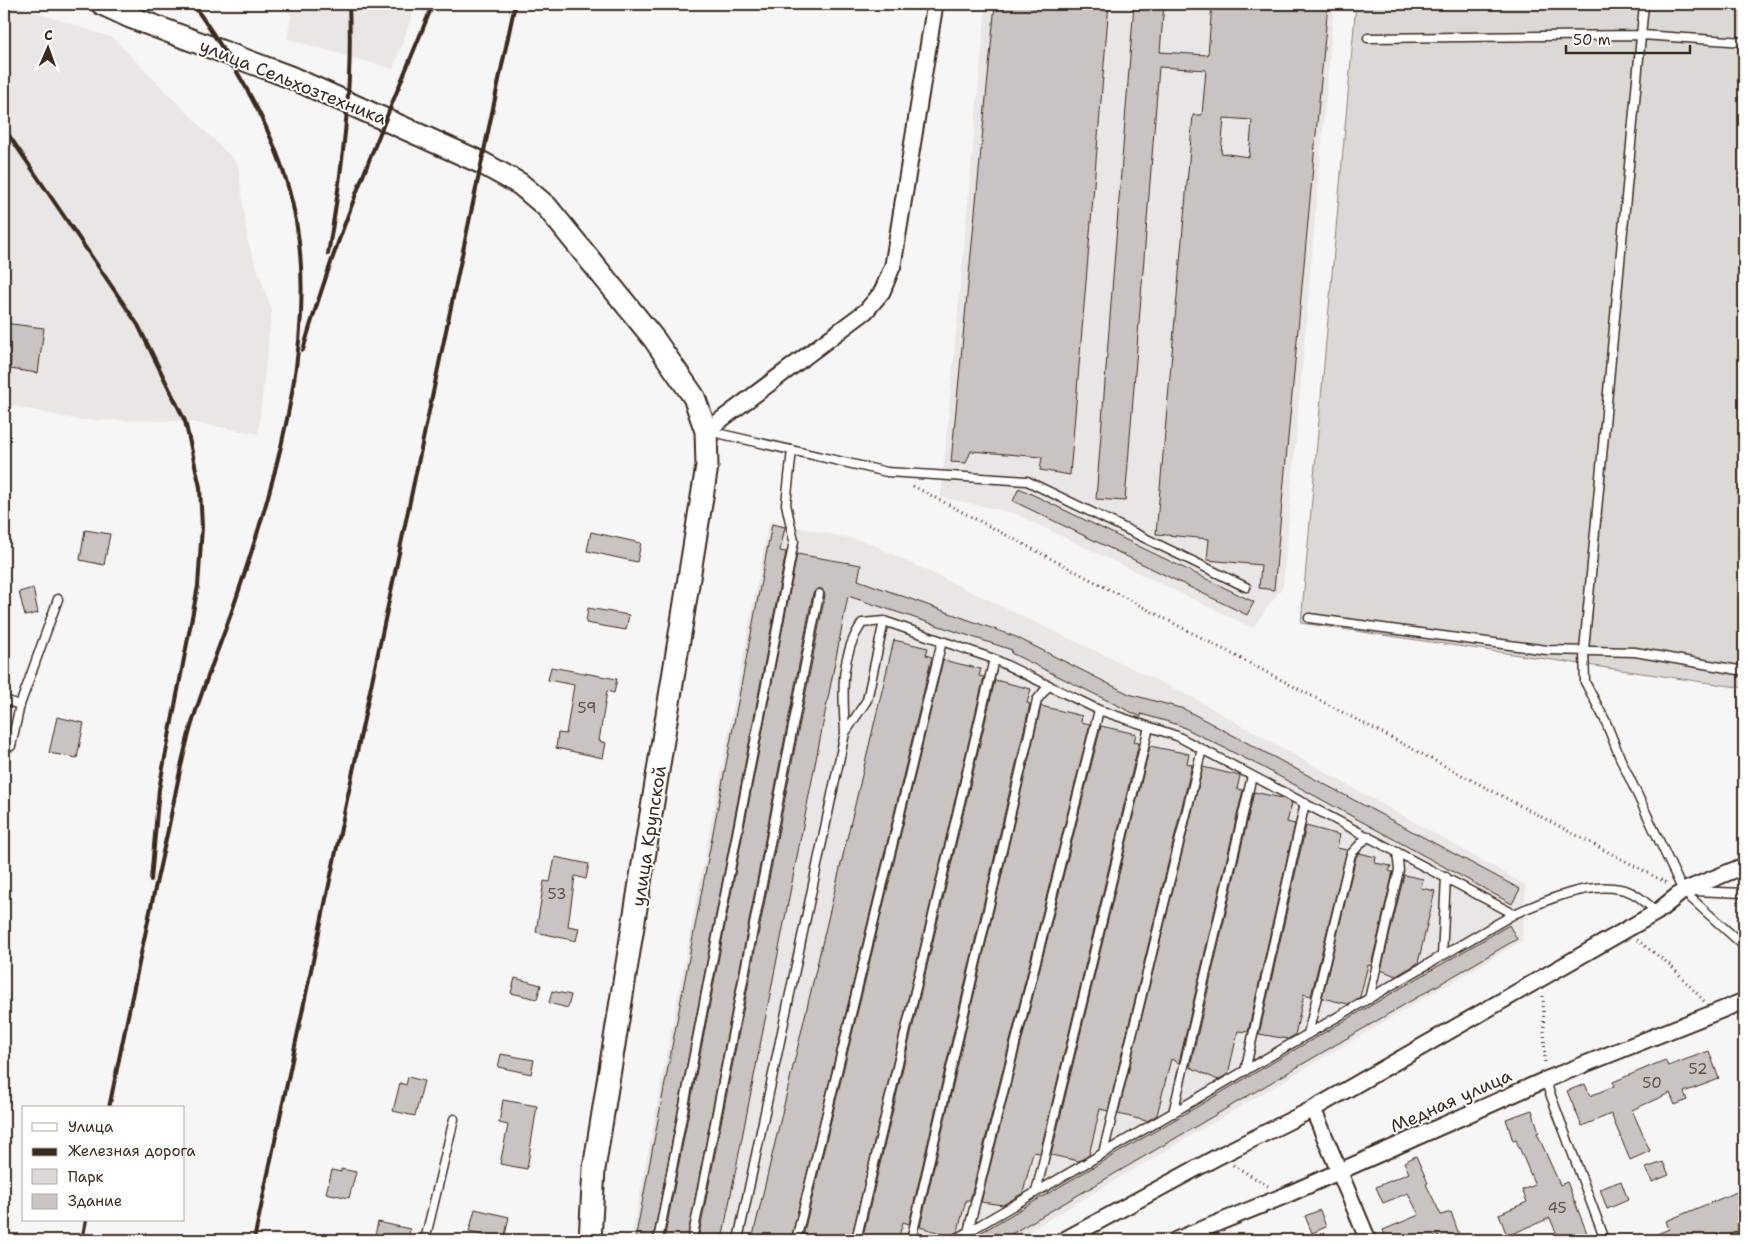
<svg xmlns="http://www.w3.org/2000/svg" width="1748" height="1244" font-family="'Shantell Sans',sans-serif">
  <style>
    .built { fill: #e9e7e6 }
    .green { fill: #dbd9d6; stroke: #8b827a }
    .building { fill: #c9c3c1; stroke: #3b2a1e; fill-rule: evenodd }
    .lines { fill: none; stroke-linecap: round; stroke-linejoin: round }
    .service-casing { stroke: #3b2a1e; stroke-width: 11 }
    .minor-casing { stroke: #3b2a1e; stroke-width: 19 }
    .secondary-casing { stroke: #3b2a1e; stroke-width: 25 }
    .path { stroke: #3b2a1e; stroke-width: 3; stroke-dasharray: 1 4; stroke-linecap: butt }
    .service { stroke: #fff; stroke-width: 8 }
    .minor { stroke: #fff; stroke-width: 15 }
    .secondary { stroke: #fff; stroke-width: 21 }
    .rail { stroke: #3b2a1e; stroke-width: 4 }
    .labels { text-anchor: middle; stroke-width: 4; stroke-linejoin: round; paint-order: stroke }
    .number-label { font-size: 15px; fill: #5e5047 }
    .street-label { font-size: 18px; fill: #3b2a1e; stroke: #fff }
  </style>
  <rect width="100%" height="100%" fill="#f7f6f6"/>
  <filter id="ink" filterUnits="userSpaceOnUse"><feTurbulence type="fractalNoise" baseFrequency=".02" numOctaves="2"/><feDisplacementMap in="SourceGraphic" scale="10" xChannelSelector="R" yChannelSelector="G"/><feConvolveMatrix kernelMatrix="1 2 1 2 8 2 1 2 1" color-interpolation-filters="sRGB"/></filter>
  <g filter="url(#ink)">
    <!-- built -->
    <path class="built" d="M4,4H12L113,38L238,164L248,242L272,310L258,434L185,421L78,420L4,404Z
      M284,4H416L393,69L287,39L291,15Z
      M986,4H1334L1283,586L1253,628L1013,513L941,497Z
      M769,521L867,542L1188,695L1526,885L1522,941L1014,1240H631Z"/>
    <!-- green -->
    <path class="green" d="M1356,4H1744V688L1301,623Z"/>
    <!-- building -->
    <path class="building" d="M995,4H1109L1070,475L1040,470L1042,457L971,451L966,463L951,462Z
      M1134,4H1164L1160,52L1208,55L1212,4H1328L1274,590L1259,588L1261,565L1207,560L1209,539L1156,534L1193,115H1202L1206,70L1159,67L1125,501L1096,499ZM1224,118L1252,120L1249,157L1221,153Z
      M4,323L44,328L38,373L10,369L11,357L4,356Z
      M1019,488L1254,602L1247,615L1013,501Z
      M772,524L785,527L780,551L786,552L653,1240H635Z
      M85,530L110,534L104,565L80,560Z
      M591,532L641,543L637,562L587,551Z
      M797,554L861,565L858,580L1016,637L1129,694L1184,709L1520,889L1512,904L1264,768L1179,725L1141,714V717L1011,653L1012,650L848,596L722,1240H698L825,595L822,589H817L813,593L687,1240H664Z
      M33,588L38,613L25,616L19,592Z
      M588,608L629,615L626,630L586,623Z
      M894,640L928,648L926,655L932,657L791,1240H752Z
      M943,660L981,669L979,676L984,677L851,1240H802Z
      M551,667L617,679L614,693L607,691L599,741L606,743L603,758L556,748L558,733L566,734L574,685L548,680Z
      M995,680L1031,689L1027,703L1030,704L909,1224L903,1222L898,1240H862Z
      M1041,706L1082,716L1081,722L1090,724L970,1200H966L958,1231L950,1236L920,1227Z
      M57,717L84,723L77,758L49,753Z
      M1101,726L1136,734L1134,742L1139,743L1040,1153L1033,1152L1023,1193L1003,1205L981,1202Z
      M1150,746L1189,754L1187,763L1192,765L1108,1111L1100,1109L1089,1155L1079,1161L1051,1155Z
      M1203,767L1240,776L1237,789L1243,790L1179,1063L1171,1059L1157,1115L1147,1121L1118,1114Z
      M1254,792L1282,798L1292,803L1287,822L1295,824L1248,1032L1238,1031L1228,1074L1218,1080L1190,1067Z
      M1306,826L1340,835L1337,848L1347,850L1311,996L1304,994L1295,1035L1288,1039L1259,1034Z
      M1359,853L1376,857L1375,863L1391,866L1389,871L1393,872L1371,966L1368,965L1360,997L1348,1004L1322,998L1356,857Z
      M555,857L589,864L586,879L575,876L568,926L579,928L576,941L536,932L544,881L550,882Z
      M1404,875L1423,879L1421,888L1435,891L1418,963L1396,976L1381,970Z
      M1509,925L1517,939L1001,1240H968Z
      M515,978L541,985L537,999L511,993Z
      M552,991L571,995L568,1008L549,1003Z
      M1709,1051L1719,1079L1684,1092L1687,1100L1675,1105L1670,1093L1632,1110L1650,1151L1630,1160L1611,1114L1582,1126L1567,1091L1585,1084L1590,1096L1614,1086L1613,1082L1665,1060L1668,1066Z
      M501,1054L534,1060L531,1074L498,1067Z
      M408,1077L424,1081L415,1116L393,1111L400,1083L406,1085Z
      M503,1100L537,1106L527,1169L500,1164L508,1125L499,1123Z
      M1532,1110L1539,1132L1537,1133L1560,1185L1567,1182L1587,1233L1568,1240H1559L1550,1218L1507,1236L1499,1214L1527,1202L1522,1190L1535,1185L1516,1140L1513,1141L1506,1119Z
      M1416,1156L1428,1183L1426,1184L1441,1215L1451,1212L1461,1240H1440L1438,1235L1426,1240H1387L1383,1230L1419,1215L1408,1193L1383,1203L1376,1187L1409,1173L1404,1162Z
      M1663,1162L1669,1175L1652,1182L1646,1168Z
      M341,1169L356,1172L349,1198L326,1193L332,1170L341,1172Z
      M1621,1181L1628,1200L1607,1209L1600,1189Z
      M1744,1189V1230L1732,1232L1729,1237L1721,1240H1643L1669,1229L1666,1221Z
      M475,1209L509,1217L504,1240L469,1232Z
      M1320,1210L1326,1227L1312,1233L1305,1216Z
      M378,1222L410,1229L408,1240H374Z"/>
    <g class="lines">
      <!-- service casing -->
      <g class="service-casing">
        <path id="service" d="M1644,4L1584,650L1585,682L1605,720L1621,760L1683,891L1744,946
          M1368,38L1642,35L1744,42
          M708,431L887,472L1027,481L1246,587
          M1309,618L1547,650L1635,652L1744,671
          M4,700L20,705
          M845,733L867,700L884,621
          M11,746L20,705L58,599
          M1692,891L1744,893
          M1442,956L1446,877
          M1369,999L1399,870L1397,852
          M1308,1034L1351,854L1368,836
          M1245,1071L1305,803
          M1545,1080L1605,1240
          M1173,1113L1252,776
          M1103,1153L1202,749
          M1036,1192L1149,727
          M968,1232L1099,710
          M1735,1237L1737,1240
          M425,1240L454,1119
          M658,1240L794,541L786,504L792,450
          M692,1240L819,594
          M738,1240L845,733C843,692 839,658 862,623L884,621L994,659L1099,710L1177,736L1514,914
          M796,1240L942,641
          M856,1240L994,659
          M911,1240L1037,700L1049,685
          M954,1240L1514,914C1544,901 1587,882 1620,889C1635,891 1646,903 1657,912"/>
      </g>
      <!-- minor casing -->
      <g class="minor-casing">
        <path id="minor" d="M706,431L866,311L882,292L893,265L935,4
          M1313,1109L1368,1240
          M1064,1240L1219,1156L1313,1109L1657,912L1683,891L1744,866
          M1176,1240L1284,1196L1545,1080L1744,1001"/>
      </g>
      <!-- secondary casing -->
      <g class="secondary-casing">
        <path id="secondary" d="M102,4L130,17L290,77L482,163L520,184L547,207L654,339L694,397L706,431L707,466L594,1169L590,1240"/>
      </g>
      <!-- path -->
      <path class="path" d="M913,486L1667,883
        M1637,940L1669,964L1704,1001
        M1543,996L1545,1064
        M1233,1165L1268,1186"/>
      <!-- service -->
      <use href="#service" class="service"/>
      <!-- minor -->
      <use href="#minor" class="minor"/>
      <!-- secondary -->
      <use href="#secondary" class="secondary"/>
      <!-- rail -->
      <path class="rail" d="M4,128L138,325L185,421L200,487L202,527L198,586L159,789L151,880
        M328,254C342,172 353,88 349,4
        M303,350C337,232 386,118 433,4
        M109,1108C128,1015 147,922 168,830C176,792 182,753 194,717C206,678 222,641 235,602C277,477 327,313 287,183C268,118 231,59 193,4
        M82,1240L86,1220
        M254,1240L515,4"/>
    </g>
  </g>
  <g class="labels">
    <!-- number labels -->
    <g class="number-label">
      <text x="587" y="713">59</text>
      <text x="557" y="899">53</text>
      <text x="1698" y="1074">52</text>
      <text x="1652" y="1088">50</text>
      <text x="1557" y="1213">45</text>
    </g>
    <!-- street labels -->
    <g class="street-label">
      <text transform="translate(293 82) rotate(22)" y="6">улица Сельхозтехника</text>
      <text transform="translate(649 836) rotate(-81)" y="6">улица Крупской</text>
      <text transform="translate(1451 1101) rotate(-24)" y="6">Медная улица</text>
    </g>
  </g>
  <!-- margin -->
  <rect width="1748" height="1244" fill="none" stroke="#fff" stroke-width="20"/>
  <rect x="10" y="10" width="1728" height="1224" fill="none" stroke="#3b2a1e" stroke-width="2" filter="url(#ink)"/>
  <!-- legend -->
  <rect x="22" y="1106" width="162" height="115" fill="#ffffff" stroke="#b1aaa5"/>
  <rect x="32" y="1123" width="25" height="8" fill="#ffffff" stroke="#b1aaa5"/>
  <text x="68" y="1132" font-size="15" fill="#3b2a1e">Улица</text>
  <rect x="32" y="1148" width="25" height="8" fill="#3b2a1e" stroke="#b1aaa5"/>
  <text x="68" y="1156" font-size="15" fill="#3b2a1e">Железная дорога</text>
  <rect x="32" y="1169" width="25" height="15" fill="#dbd9d6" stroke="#b1aaa5"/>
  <text x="68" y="1182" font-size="15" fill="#3b2a1e">Парк</text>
  <rect x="32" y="1194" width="25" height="15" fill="#c9c3c1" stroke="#b1aaa5"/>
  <text x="68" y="1206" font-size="15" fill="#3b2a1e">Здание</text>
  <!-- north arrow -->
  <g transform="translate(48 48) rotate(2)" stroke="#ffffff" stroke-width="4" paint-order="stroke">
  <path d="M0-4L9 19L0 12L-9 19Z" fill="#3b2a1e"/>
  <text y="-8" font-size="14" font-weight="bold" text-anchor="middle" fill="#3b2a1e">С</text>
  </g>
  <!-- scale -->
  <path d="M1566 45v8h124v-8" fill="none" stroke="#3b2a1e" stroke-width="2.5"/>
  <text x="1573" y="45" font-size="15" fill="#3b2a1e" stroke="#ffffff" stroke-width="4" paint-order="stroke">50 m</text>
</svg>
